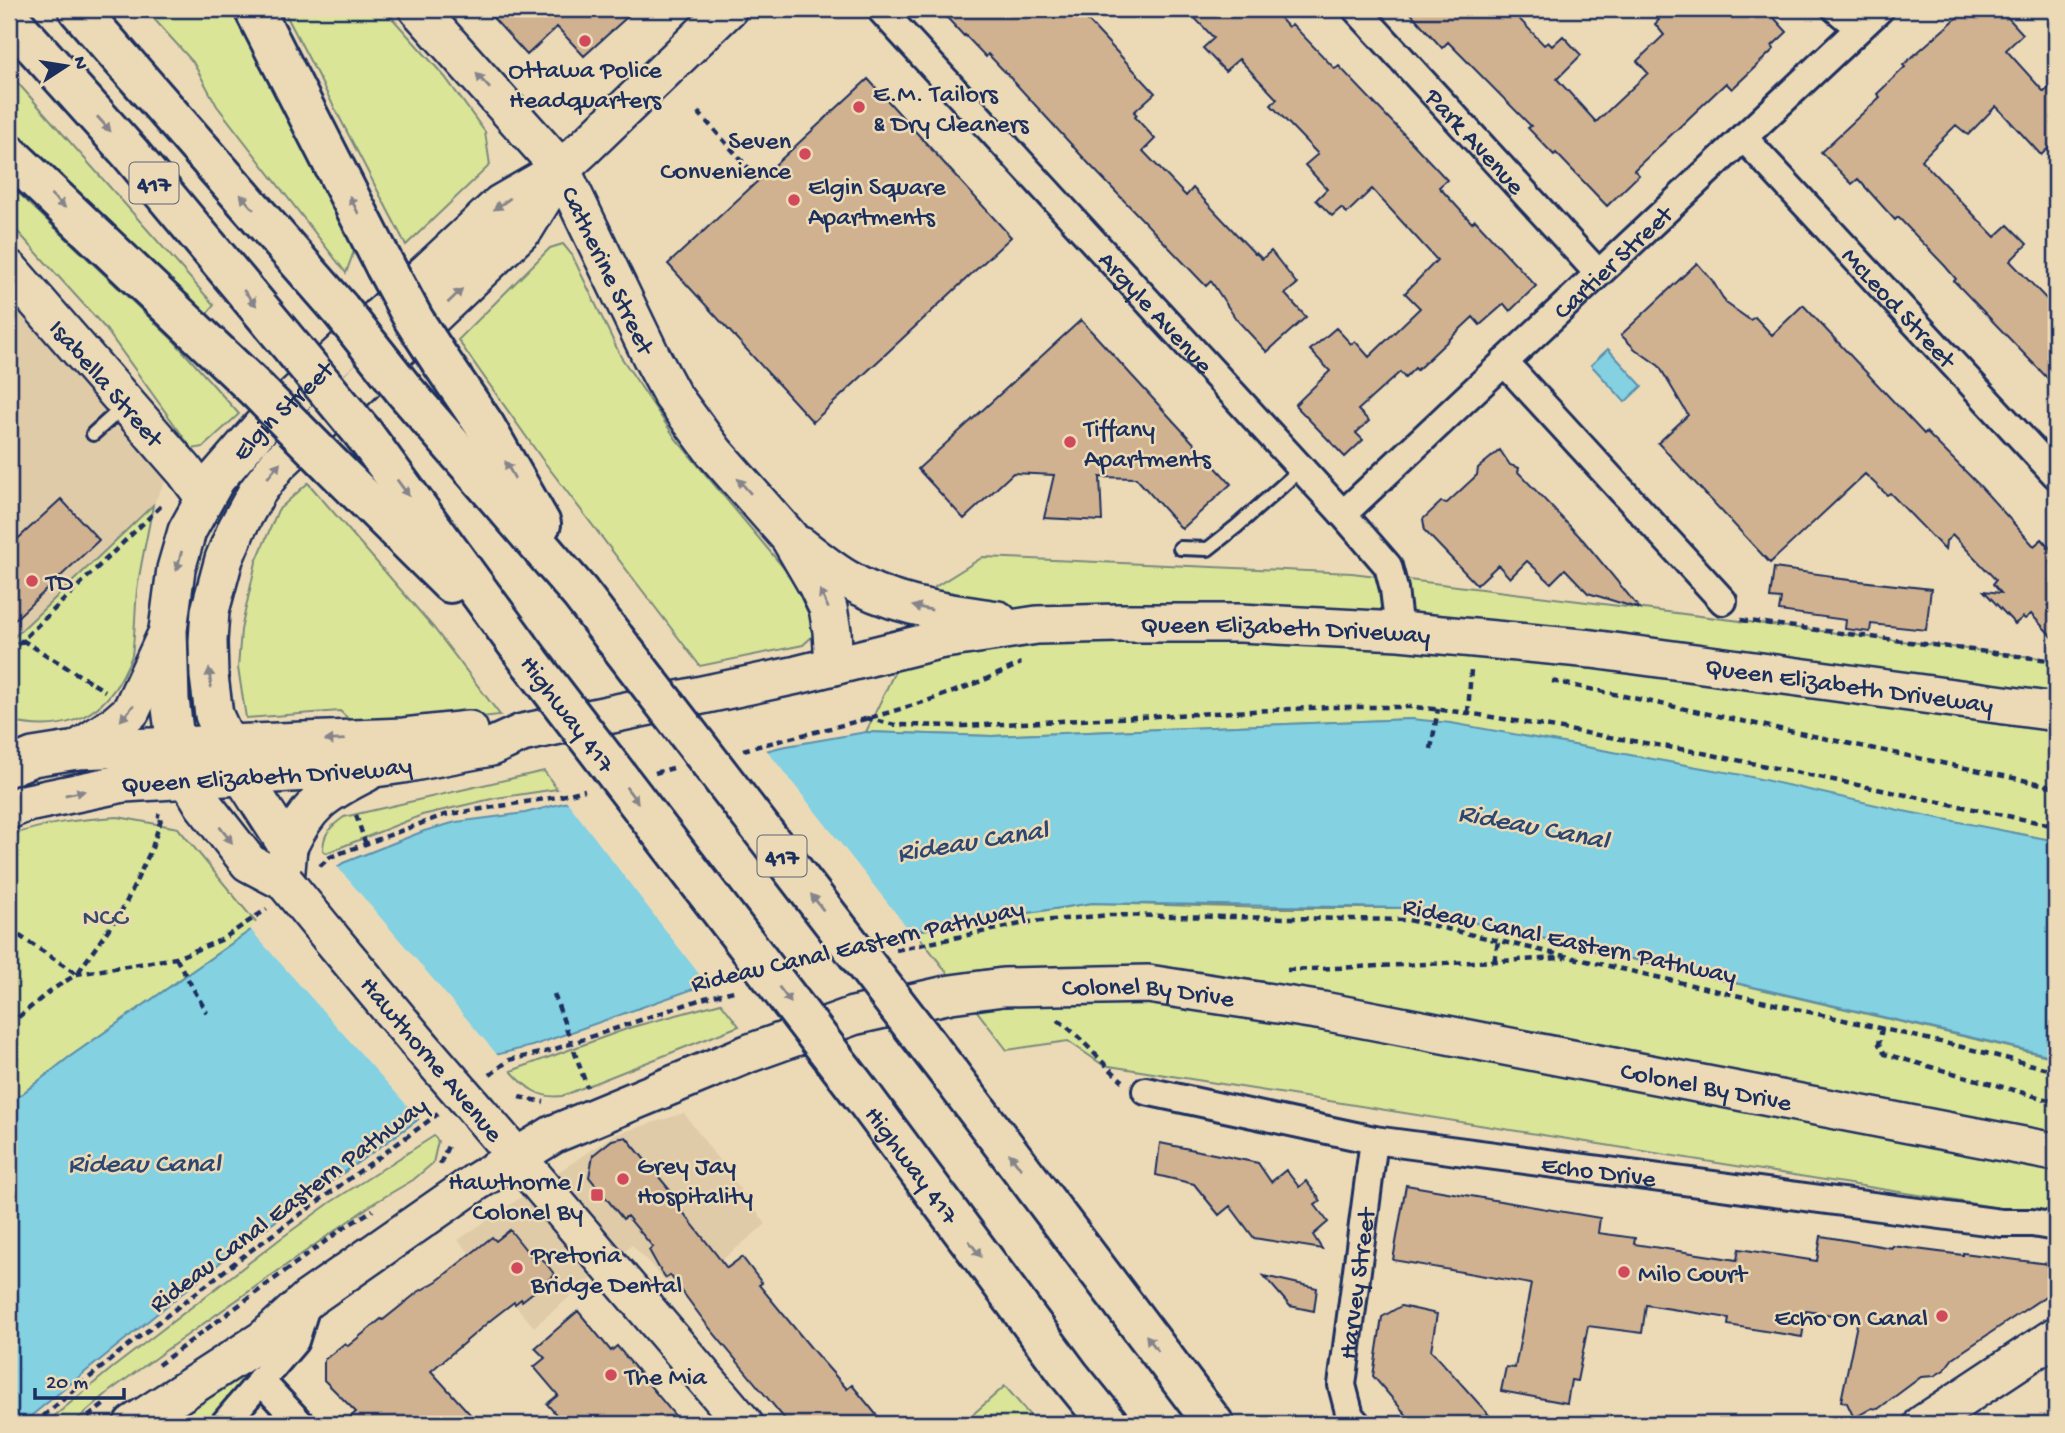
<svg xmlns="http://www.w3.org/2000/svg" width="2065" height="1433" font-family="'Gochi Hand',sans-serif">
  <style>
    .built { fill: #e0cba9 }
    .green { fill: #dae598; stroke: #7a8a7b; stroke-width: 2 }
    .water { fill: #84d1e2; stroke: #5a90ad; stroke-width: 2 }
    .pier { fill: #ecdab7 }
    .building { fill: #d1b290; stroke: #1b2f5e; stroke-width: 2 }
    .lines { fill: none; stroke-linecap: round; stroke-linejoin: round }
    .lane-casing { stroke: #1b2f5e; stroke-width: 18 }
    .street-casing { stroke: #1b2f5e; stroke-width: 32 }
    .secondary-casing { stroke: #1b2f5e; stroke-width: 42 }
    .highway-casing { stroke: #1b2f5e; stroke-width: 44 }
    .path { stroke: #1b2f5e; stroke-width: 4.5; stroke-dasharray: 7 5; stroke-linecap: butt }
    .lane { stroke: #ecdab7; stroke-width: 12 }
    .street { stroke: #ecdab7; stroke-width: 26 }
    .secondary { stroke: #ecdab7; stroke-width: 37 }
    .highway { stroke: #ecdab7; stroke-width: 38 }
    .secondary-bridge-casing { stroke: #1b2f5e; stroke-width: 42; stroke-linecap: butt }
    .highway-bridge-casing { stroke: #1b2f5e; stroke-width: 44; stroke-linecap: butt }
    .secondary-bridge { stroke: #ecdab7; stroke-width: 37 }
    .highway-bridge { stroke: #ecdab7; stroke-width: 38 }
    .oneway { fill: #84848a }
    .poi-dot { fill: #d1495b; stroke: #ecdab7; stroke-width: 2.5 }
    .labels { text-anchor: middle; stroke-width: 5; stroke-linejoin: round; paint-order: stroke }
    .shield { fill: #ecdab7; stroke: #5a6279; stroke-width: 2 }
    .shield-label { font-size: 24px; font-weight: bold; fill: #1b2f5e }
    .poi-label { font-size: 26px; fill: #1b2f5e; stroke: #ecdab7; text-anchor: start }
    .street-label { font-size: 26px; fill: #1b2f5e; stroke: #ecdab7 }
    .park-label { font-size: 26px; fill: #384a67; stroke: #ecdab7 }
    .water-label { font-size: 28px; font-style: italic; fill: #2b4772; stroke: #ecdab7 }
  </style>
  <rect width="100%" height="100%" fill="#ecdab7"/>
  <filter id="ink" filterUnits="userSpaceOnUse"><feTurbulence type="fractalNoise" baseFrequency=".0143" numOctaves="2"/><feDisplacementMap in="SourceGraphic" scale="14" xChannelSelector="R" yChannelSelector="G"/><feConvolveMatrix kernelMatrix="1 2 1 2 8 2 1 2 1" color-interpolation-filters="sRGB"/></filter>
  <g filter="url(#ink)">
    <!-- built -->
    <path class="built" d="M9,300L168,476L153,505L9,642Z
      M684,1113L766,1224L679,1295L632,1245L534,1327L458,1240L613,1135Z"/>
    <!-- green -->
    <path class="green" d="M145,9H233L240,18L354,251L346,273L217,106L193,62Z
      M283,9H384L445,77L485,132L490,165L406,245Z
      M9,73L214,305L206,315L9,127Z
      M9,184L174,341L239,414L203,447L192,449L105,328L9,222Z
      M563,244L572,255L621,357L676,439L813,603L815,634L803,645L700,666L542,459L458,340L550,248Z
      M308,483L433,627L500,715L453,720L354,724L340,711L246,718L238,668L241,630L256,562L278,510Z
      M153,505C148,533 141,562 137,590C135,611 135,634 132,655C130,662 126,668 123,675C99,722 57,733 9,721V642Z
      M983,557L1352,573L2056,660V841L1411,719L992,736L866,732L935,587Z
      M544,771L557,789L496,798L422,815L326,853L323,850C323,834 331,826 344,817Z
      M118,817L178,828L258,925L68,1058L9,1104V836C45,823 80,819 118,817Z
      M1092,903L1271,908H1412L2056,1058V1222L2000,1208L1103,1065L1068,1041L1007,1050L915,931Z
      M721,1003L739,1026L562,1096C540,1099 526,1088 511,1071L632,1027Z
      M434,1136L438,1141L433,1163L413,1180L374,1203L176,1343L111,1390L72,1424H45L111,1369L280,1239L331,1202Z
      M249,1366L251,1372L205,1424H167L204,1395Z
      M1005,1386L1037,1424H962Z"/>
    <!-- water -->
    <path class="water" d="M1608,349L1642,386L1625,402L1591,365Z
      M1411,719L1451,723L1742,775L1903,811L2056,841V1057L1412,908L1092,903L915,931L713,982L532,1046L495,1055L415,1122L238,1248L21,1424H9V1104L68,1058L258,925L343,863L424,831L456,822L525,813L781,747L866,732L992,736Z"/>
    <!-- pier -->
    <path class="pier" d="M765,748L913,935L709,987L565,799Z
      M335,864L500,1058L421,1121L249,928Z"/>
    <!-- building -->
    <path class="building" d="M485,9H636L584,56L557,27L527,55Z
      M939,9H1077L1155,93L1134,112L1137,115L1135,117L1155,139L1143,151L1186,196L1193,188L1255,254L1256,253L1262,259L1271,251L1297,284L1285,294L1306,317L1267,352L1236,319L1211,281L1206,286L1090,165L1005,72L988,54L986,57L965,35L964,36Z
      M1186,9H1272L1288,27L1292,24L1335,69L1339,66L1416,147L1447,180L1439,187L1472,223L1475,220L1536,286L1510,311L1504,304L1480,325L1473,317L1417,370L1415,368L1405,378L1400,372L1358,410L1369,421L1356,433L1363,440L1345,457L1295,405L1330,371L1310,350L1336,328L1351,344L1355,341L1369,357L1420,308L1405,293L1437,260L1372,189L1347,213L1341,208L1332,216L1316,200L1327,189L1305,165L1318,154L1271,105L1277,99L1239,59L1225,71L1203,48L1214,38Z
      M1407,9H1510L1544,45L1548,42L1552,46L1563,36L1581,55L1557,79L1596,122L1648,73L1637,61L1664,35L1655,24L1659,20L1649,9H1766L1787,32L1772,46L1774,49L1732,89L1726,83L1634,170L1639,175L1607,206L1556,153L1554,155L1528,128L1531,126L1448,42L1442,48Z
      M1967,9H2000L2023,34L2006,50L2044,92L2056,81V141L2041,155L1996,106L1968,135L1956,125L1921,160L1995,237L2008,225L2027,244L2010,261L2056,309V387L1954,281L1956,279L1945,266L1898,217L1895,220L1858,179L1852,184L1821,152L1880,97L1877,94L1905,67L1903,65Z
      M868,79L1011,237L813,422L668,264Z
      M1697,263L1712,280L1726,303L1750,320L1755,317L1772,335L1803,305L1924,434L1926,432L1980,486L2034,546L2042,539L2056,555V641L2031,614L2025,619L2023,617L2015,624L1984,591L2001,593L1993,584L1996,580L1953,535L1946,541L1945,550L1890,493L1887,495L1865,474L1770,563L1658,443L1688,415L1659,366L1635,349L1621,335Z
      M1081,320L1231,484L1182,529L1136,478L1100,477L1102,521L1044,518L1054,475L1013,473L964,519L918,469Z
      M1500,450L1510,465L1519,468L1518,472L1583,540L1640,609L1588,593L1565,569L1551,583L1527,561L1510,578L1498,565L1477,585L1425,531L1423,519L1441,502L1447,503L1477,475L1478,468Z
      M61,499L99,540L9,625V547Z
      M1774,568L1833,576V578L1931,589L1926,630L1871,624L1870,632L1845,629L1846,620L1779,611L1781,599L1770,598Z
      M626,1137L678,1200L675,1202L727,1268L742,1257L762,1283L759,1285L816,1354L847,1389L852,1385L884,1424H789L707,1325L670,1275L666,1278L659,1268L649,1250L653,1247L627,1216L623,1219L589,1177L593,1155L612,1140Z
      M1160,1143L1258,1163L1271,1182L1286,1170L1299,1187L1306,1181L1321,1201L1315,1205L1328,1222L1313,1235L1322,1249L1254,1238L1230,1206L1219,1215L1194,1184L1156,1175Z
      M1406,1185L1600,1218L1598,1233L1635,1238L1634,1244L1737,1260L1739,1249L1817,1261L1821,1236L1892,1248V1246L1963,1255V1253L2056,1265V1289L1953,1358L1944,1370L1934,1376L1921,1377L1878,1409L1872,1408L1854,1418L1847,1403L1841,1401L1858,1319L1806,1311L1802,1337L1728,1325L1729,1318L1646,1305L1642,1333L1588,1326L1577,1381L1571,1380L1567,1403L1501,1391L1506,1367L1515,1368L1531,1284L1393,1260Z
      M510,1230L534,1260L540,1256L555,1275L522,1301L521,1299L515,1304L514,1302L492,1319L431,1371L479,1424H342L356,1412L324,1380V1360L345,1343L348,1346L381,1319L383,1320L418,1292L437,1281L492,1237L496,1241Z
      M1264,1276L1317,1288L1314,1311L1290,1306Z
      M1401,1306L1437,1314L1431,1350L1497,1424H1414L1373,1376L1382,1317Z
      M578,1311L611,1351L617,1346L682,1424H564L547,1404L558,1395L534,1367L545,1358L535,1348Z"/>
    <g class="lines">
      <!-- lane casing -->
      <g class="lane-casing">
        <path id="lane" d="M93,434L123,407
          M1180,548L1208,549L1237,526L1301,469"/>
      </g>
      <!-- street casing -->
      <g class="street-casing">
        <g id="street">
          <path id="s1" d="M880,9L1343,514L1388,566L1394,589L1399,631"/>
          <path id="s2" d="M1356,9L1598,273"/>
          <path d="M1836,9L1859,28"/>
          <path id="s3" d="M1743,137L2056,475"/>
          <path d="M1504,362L1723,601"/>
          <path id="s4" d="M1343,514L1880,9"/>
          <path id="s5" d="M1146,1091L1374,1140L2001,1223H2032L2056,1227"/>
          <path d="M260,1380L301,1424"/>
          <path d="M224,1424L295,1341L308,1300"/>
          <path id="s6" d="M1357,1424L1350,1416L1342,1385L1374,1140"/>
        </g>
      </g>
      <!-- secondary casing -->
      <g class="secondary-casing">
        <g id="secondary">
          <path id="s7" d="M418,9L561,169L651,356L672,395L715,453L789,537L817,585L828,608L832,631L834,666"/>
          <path id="s8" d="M561,169L525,228L278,464L257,492L237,528L224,559L210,611L208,641L209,676L214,715L241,774L288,847L285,882L249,863L203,804L188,779L176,746L170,700L168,630L176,569L187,531L216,479L261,427L500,204L561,169L585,147L728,9"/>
          <path id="s9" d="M9,269L184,470L205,498"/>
          <path d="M801,546C815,557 830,569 845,578C892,607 945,612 998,620"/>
          <path d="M77,750L116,724L131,711L165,638"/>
          <path d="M9,767L33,757L77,750L404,737L469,730"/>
          <path id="s10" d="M9,810L23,804L124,783L375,768L403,764L491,747L522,733L797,675L938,640L1037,625L1118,623H1240L1399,631L1592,649L2056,712"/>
          <path d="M288,847C309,804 324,794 366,773"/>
          <path d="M330,937L420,1045"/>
          <path d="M479,1113L744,1424"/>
          <path id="s11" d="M133,1424L264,1339L308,1299L476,1182L554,1134L750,1053L853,1016L951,994L1003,987L1148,984L1323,1011L2049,1151H2056"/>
          <path d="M1923,1424L2056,1336"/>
        </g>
      </g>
      <!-- highway casing -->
      <g class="highway-casing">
        <g id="highway">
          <path d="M78,9L340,309"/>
          <path d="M254,9L385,266"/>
          <path d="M9,18L130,153L295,351"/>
          <path d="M9,154L257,390"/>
          <path d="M440,360L485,426L541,524"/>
          <path d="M405,391L580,593L615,639"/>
          <path d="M363,433L531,663"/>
          <path d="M332,466L450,583"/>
          <path d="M949,1073L1214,1424"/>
          <path id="s12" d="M862,1095L1070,1376L1109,1424"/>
        </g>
      </g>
      <!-- path -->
      <path class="path" d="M698,112L754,174
        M1741,620L2056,661
        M22,640L105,691
        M9,653L161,506
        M1552,681L2056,787
        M1468,713L1471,669
        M866,718L895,725L964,726L1328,707H1415L1468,713L1698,752L2056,826
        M1431,749L1438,709
        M743,750C836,726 935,706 1021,663
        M655,773L673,768
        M356,815L366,845
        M320,866L330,857L444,815L557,797L585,790
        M9,929L77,974L124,907L152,848L162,816L157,815
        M896,950L1030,922L1110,915L1408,920L1962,1047L2056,1071
        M176,958L207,1013
        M1494,961L1498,942
        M1287,970L1565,958
        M554,994L587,1087
        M1058,1020C1082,1037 1100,1062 1123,1081
        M9,1025L50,991L77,974L176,958L221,940L267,909
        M1882,1028L1879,1044L1885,1054L2056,1102
        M490,1075L509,1060L549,1051L705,998L738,990
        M519,1097L544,1102
        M440,1164L448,1146
        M158,1365L342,1229L373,1210
        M34,1424L120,1352L246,1254L438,1114
        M79,1424L106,1403"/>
      <!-- lane -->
      <use href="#lane" class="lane"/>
      <!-- street -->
      <use href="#street" class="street"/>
      <!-- secondary -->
      <use href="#secondary" class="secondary"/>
      <!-- highway -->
      <use href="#highway" class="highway"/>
      <!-- secondary-bridge casing -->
      <g class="secondary-bridge-casing">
        <path id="secondary-bridge" d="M285,882L330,937
          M420,1045L479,1113"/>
      </g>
      <!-- highway-bridge casing -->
      <g class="highway-bridge-casing">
        <path id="highway-bridge" d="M385,266L414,320L440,360
          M340,309L405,391
          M295,351L363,433
          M257,390L332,466
          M615,639L949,1073
          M531,663L862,1095"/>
      </g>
      <!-- secondary-bridge -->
      <use href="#secondary-bridge" class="secondary-bridge"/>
      <!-- highway-bridge -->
      <use href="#highway-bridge" class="highway-bridge"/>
    </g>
    <!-- one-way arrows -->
    <defs><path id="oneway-solid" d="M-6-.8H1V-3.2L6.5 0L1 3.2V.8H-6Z" transform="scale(1.75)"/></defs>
    <g class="oneway">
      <use href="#oneway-solid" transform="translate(483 81) rotate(-132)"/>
      <use href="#oneway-solid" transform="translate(104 124) rotate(48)"/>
      <use href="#oneway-solid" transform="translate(58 201) rotate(43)"/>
      <use href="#oneway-solid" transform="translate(247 202) rotate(-131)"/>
      <use href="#oneway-solid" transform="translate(502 204) rotate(145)"/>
      <use href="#oneway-solid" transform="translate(354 205) rotate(-117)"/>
      <use href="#oneway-solid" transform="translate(455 296) rotate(-44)"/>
      <use href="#oneway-solid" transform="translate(250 298) rotate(50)"/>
      <use href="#oneway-solid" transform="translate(274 470) rotate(-51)"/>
      <use href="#oneway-solid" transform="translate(510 470) rotate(-119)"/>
      <use href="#oneway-solid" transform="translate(744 486) rotate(-131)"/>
      <use href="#oneway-solid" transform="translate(403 488) rotate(54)"/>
      <use href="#oneway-solid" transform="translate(179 561) rotate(105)"/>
      <use href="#oneway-solid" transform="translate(824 599) rotate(-115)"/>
      <use href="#oneway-solid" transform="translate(922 608) rotate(-168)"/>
      <use href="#oneway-solid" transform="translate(210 678) rotate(-95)"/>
      <use href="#oneway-solid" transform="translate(127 713) rotate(130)"/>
      <use href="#oneway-solid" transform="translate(335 740) rotate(178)"/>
      <use href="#oneway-solid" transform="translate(75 793) rotate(-12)"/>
      <use href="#oneway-solid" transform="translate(632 795) rotate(53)"/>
      <use href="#oneway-solid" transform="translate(226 835) rotate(52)"/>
      <use href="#oneway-solid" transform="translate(817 902) rotate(-128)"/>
      <use href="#oneway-solid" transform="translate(785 995) rotate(53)"/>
      <use href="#oneway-solid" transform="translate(1015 1161) rotate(-127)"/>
      <use href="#oneway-solid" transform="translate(975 1249) rotate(53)"/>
      <use href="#oneway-solid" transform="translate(1152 1343) rotate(-127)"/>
    </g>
  </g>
  <!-- markers -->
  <g class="poi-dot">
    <circle cx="585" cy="41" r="7"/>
    <circle cx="859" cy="107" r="7"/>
    <circle cx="805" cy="154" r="7"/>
    <circle cx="794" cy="200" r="7"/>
    <circle cx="1070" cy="442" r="7"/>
    <circle cx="32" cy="581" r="7"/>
    <circle cx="623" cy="1179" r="7"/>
    <rect x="590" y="1188" width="14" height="14" rx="3.5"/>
    <circle cx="517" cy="1268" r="7"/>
    <circle cx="1624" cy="1272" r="7"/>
    <circle cx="1942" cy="1316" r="7"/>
    <circle cx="611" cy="1375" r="7"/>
  </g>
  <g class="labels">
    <!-- shield labels -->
    <g class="shield">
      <rect x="129.5" y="162.5" width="49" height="41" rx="5"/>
      <rect x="757.5" y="835.5" width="49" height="41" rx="5"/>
    </g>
    <g class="shield-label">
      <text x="154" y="191">417</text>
      <text x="782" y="864">417</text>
    </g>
    <!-- poi labels -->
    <g class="poi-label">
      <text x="585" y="77" text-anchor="middle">Ottawa Police<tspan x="585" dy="30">Headquarters</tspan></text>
      <text x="873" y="101">E.M. Tailors<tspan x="873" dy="30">&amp; Dry Cleaners</tspan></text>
      <text x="791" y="148" text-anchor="end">Seven<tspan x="791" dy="30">Convenience</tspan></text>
      <text x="808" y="194">Elgin Square<tspan x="808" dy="30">Apartments</tspan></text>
      <text x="1084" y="436">Tiffany<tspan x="1084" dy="30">Apartments</tspan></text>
      <text x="46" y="590">TD</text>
      <text x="637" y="1173">Grey Jay<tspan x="637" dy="30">Hospitality</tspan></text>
      <text x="583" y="1189" text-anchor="end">Hawthorne /<tspan x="583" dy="30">Colonel By</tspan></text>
      <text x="531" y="1262">Pretoria<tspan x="531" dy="30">Bridge Dental</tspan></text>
      <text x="1638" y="1281">Milo Court</text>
      <text x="1928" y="1325" text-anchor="end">Echo On Canal</text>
      <text x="625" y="1384">The Mia</text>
    </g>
    <!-- street labels -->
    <g class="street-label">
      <text dy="9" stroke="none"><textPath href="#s2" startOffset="178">Park Avenue</textPath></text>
      <text dy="9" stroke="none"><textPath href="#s4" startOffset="369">Cartier Street</textPath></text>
      <text dy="9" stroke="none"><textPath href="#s7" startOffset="326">Catherine Street</textPath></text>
      <text dy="9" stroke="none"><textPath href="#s3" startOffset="231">McLeod Street</textPath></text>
      <text dy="9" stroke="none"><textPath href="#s1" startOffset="410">Argyle Avenue</textPath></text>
      <text dy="9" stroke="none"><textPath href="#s9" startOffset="150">Isabella Street</textPath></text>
      <text dy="9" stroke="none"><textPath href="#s8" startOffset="1418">Elgin Street</textPath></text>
      <text dy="9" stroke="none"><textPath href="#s10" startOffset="1297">Queen Elizabeth Driveway</textPath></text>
      <text dy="9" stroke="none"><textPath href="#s10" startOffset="1864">Queen Elizabeth Driveway</textPath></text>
      <text transform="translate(569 713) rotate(53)" y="9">Highway 417</text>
      <text dy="9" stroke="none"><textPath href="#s10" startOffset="261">Queen Elizabeth Driveway</textPath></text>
      <text transform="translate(1570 939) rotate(12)" y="9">Rideau Canal Eastern Pathway</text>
      <text transform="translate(857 944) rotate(-13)" y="9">Rideau Canal Eastern Pathway</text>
      <text dy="9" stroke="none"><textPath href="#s11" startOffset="1132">Colonel By Drive</textPath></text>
      <text transform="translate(433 1058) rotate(50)" y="9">Hawthorne Avenue</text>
      <text dy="9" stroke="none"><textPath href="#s11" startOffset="1699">Colonel By Drive</textPath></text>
      <text dy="9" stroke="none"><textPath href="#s12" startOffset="86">Highway 417</textPath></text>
      <text dy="9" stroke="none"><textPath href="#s5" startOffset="460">Echo Drive</textPath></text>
      <text transform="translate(287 1203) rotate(-37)" y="9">Rideau Canal Eastern Pathway</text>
      <text dy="9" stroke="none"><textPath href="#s6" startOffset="145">Harvey Street</textPath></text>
    </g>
    <!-- park labels -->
    <g class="park-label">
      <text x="105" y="924">NCC</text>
    </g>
    <!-- water labels -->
    <g class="water-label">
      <text transform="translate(1534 824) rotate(11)" y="10">Rideau Canal</text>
      <text transform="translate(972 839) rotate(-9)" y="10">Rideau Canal</text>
      <text x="144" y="1171">Rideau Canal</text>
    </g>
  </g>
  <!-- margin -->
  <rect width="2065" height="1433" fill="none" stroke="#ecdab7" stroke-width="35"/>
  <rect x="18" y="18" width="2030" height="1398" fill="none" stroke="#1b2f5e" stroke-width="2.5" filter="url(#ink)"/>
  <!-- north arrow -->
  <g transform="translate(66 66) rotate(78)" stroke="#ecdab7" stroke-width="5" paint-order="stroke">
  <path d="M0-5L12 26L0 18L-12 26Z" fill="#1b2f5e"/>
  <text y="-10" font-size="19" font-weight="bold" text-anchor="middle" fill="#1b2f5e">N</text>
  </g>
  <!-- scale -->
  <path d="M35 1388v10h89v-10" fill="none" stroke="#1b2f5e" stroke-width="3.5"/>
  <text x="46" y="1388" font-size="21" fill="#1b2f5e" stroke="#ecdab7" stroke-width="5" paint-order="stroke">20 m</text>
</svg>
